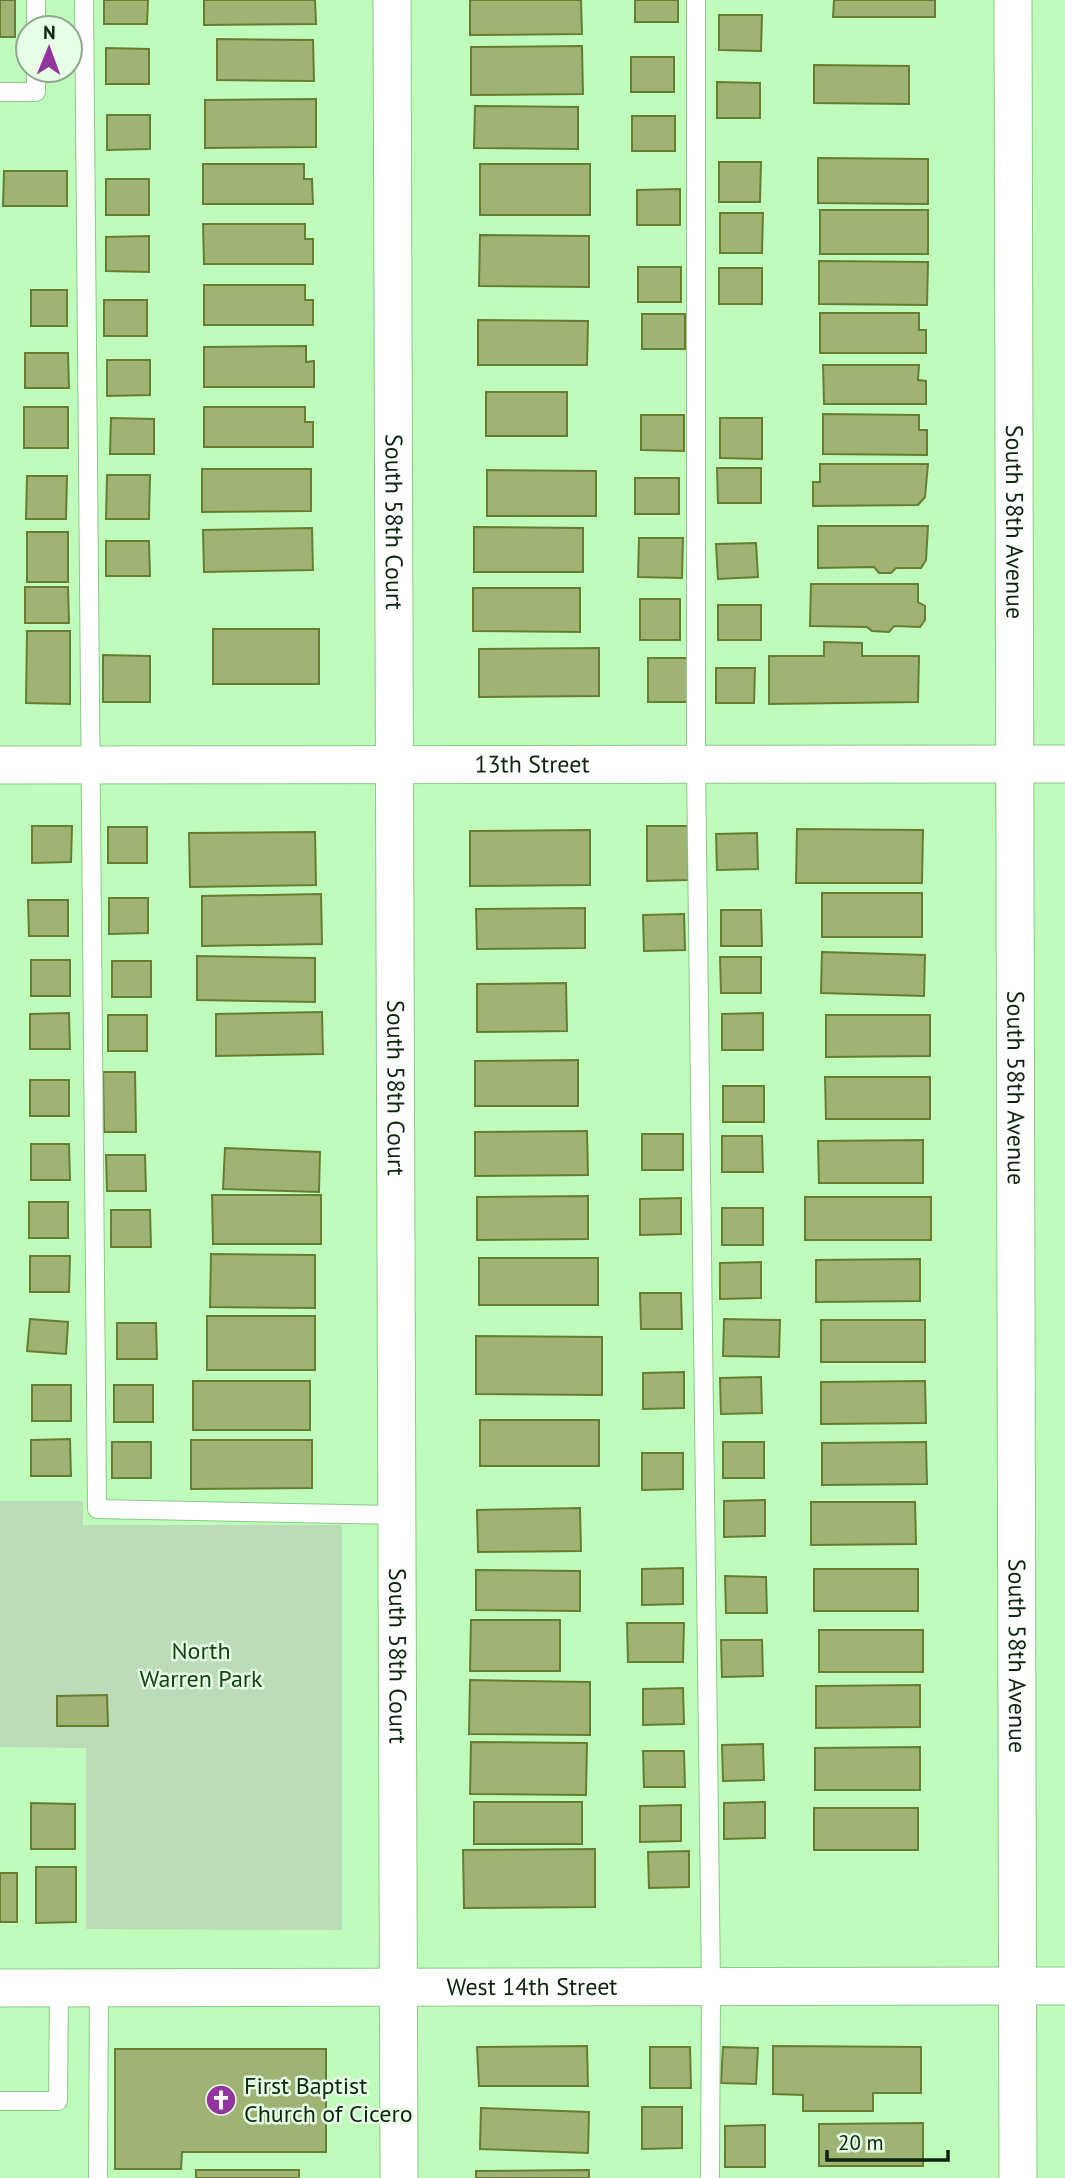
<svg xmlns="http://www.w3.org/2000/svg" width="1065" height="2178" font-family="'PT Sans',sans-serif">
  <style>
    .green { fill: #bbdbb9 }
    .building { fill: #9fb375; stroke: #677d30; stroke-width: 2 }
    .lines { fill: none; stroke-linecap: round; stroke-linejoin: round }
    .service-casing { stroke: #8cc889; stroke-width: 20 }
    .minor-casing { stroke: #8cc889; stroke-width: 39 }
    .service { stroke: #fff; stroke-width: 18 }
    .minor { stroke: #fff; stroke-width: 37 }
    .labels { text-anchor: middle; stroke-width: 5; stroke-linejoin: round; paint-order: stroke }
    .street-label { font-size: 24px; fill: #0d250d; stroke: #e6ffe5 }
    .park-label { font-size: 24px; fill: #114312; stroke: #e6ffe5 }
    .poi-label { font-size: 24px; fill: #0d250d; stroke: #e6ffe5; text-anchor: start }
  </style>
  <rect width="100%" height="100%" fill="#bffcbb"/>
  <!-- green -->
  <path class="green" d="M0,1501H83V1525H342V1930L86,1929V1748L0,1747Z"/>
  <!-- building -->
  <path class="building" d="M0,0H15V37H0Z
    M104,0H148L147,24H104Z
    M204,0H315L316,24L204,25Z
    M470,0H581L582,34L470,35Z
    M635,0H678V22H635Z
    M834,0H935V17H833Z
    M719,15H762L761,51L719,50Z
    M217,39L313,40L314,81L217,80Z
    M582,46L583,94L471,95V47Z
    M106,48L149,49V84H106Z
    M631,57H674V92H631Z
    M814,65L909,66V104L814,103Z
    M717,82L760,83V118H717Z
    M316,99V147L205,148V100Z
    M475,106L578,107V149L474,148Z
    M107,115H150V149L107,150Z
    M632,116H675V151H632Z
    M818,158L928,159V204L818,203Z
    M719,162H761L760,202H719Z
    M203,164H304V179H312L313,204H203Z
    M480,164H590V215H480Z
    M4,171H67V206H3Z
    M106,179H149V215H106Z
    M680,189V225H637V190Z
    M820,210H928V254H820Z
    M720,213H763L762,253H720Z
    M203,224H305V239H313V264H204Z
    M480,235L589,236V287L479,286Z
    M149,236V272L106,271V237Z
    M819,261L928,262L927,305L819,304Z
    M638,267H681V302H638Z
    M719,268H762V304H719Z
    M204,285H305V300H313V325H204Z
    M31,290H67V326H31Z
    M104,300H147V336H104Z
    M820,313H919V330H926V353H820Z
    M642,314H685V349H642Z
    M478,320L588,321L587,365H478Z
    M306,346V362L314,361V387H204V347Z
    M25,353H68L69,388H25Z
    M107,360H150V395L107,396Z
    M823,365H919L918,380L926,381V404H824Z
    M486,392H567V436H486Z
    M24,407H68V448H24Z
    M204,407H305V422H313V447H204Z
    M823,414L919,415V430H927V455L823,454Z
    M641,415H684V451L641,450Z
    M111,418L154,419V454H110Z
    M720,418H762V459L720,458Z
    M820,464H928L925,497L918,505L813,506V482H820Z
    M717,468H761V503H718Z
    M202,469H311V511L202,512Z
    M487,470L596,471V516H487Z
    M107,475H150L149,519H106Z
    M27,476H67L66,519H26Z
    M635,478H679V514H635Z
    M818,526H928L926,560L921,568H896L891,573H879L874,567L818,568Z
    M474,527L583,528V572H474Z
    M312,528L313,570L204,572L203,530Z
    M27,532H68V582H27Z
    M639,538H683L682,578L638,577Z
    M106,541H149L150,576H106Z
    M756,543L758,577L718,579L716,544Z
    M811,584H918V602L925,606V620L920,627L894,626L889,632L872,631L867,627L810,626Z
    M25,587H68L69,623H25Z
    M473,588H580V632L473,631Z
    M640,599H680V640H640Z
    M718,605H761V640H718Z
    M213,629H319V684H213Z
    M27,631H70V704L26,703Z
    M824,642L862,643V656H919L918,702L769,704V656H824Z
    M599,648V696L479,697V649Z
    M103,655L150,656V702H103Z
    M648,658H688V702H648Z
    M716,668H755L754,703H716Z
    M32,826H72L71,862L32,863Z
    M647,826H688V880L647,881Z
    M108,827H147V863H108Z
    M797,829L923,830L922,883H796Z
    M590,830V885L470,886V831Z
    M315,832L316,885L190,887L189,833Z
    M757,833L758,869L717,870L716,834Z
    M822,893H922V937H822Z
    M321,894L322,944L202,946V896Z
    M109,898H148V933L109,934Z
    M28,900H68V936H29Z
    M585,908V948L477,949L476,909Z
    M721,910H761L762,946H721Z
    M684,914L685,950L644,951L643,915Z
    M822,952L925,955L924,996L821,993Z
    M197,956L315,958V1002L197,1000Z
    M720,957H761V993H721Z
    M31,960H70V996H31Z
    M112,961H151V997H112Z
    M566,983L567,1031L477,1032V984Z
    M322,1012L323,1054L216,1056V1014Z
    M69,1013L70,1049H30V1014Z
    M763,1013V1050H722V1014Z
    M108,1015H147V1051H108Z
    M826,1015H930V1056L826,1057Z
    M578,1060V1106H475V1061Z
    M103,1072H135L136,1132H104Z
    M825,1077H930V1119H826Z
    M30,1080H69V1116H30Z
    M723,1086H764V1122H723Z
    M587,1131L588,1175L475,1176V1132Z
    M642,1134H683V1170H642Z
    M722,1136H762L763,1172H722Z
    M923,1140V1183H819L818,1141Z
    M31,1144H69L70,1180H31Z
    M225,1148L320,1152L319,1192L223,1189Z
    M106,1155H145L146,1191H107Z
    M212,1195H321V1244H213Z
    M588,1196V1239L477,1240V1197Z
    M805,1197H931V1240H805Z
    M681,1198V1234L640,1235V1199Z
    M29,1202H68V1238H29Z
    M722,1208H763V1245H722Z
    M111,1210H150L151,1247H111Z
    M211,1254L315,1255V1308L210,1307Z
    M30,1256H70L69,1292H30Z
    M479,1258H598V1305H479Z
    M920,1259V1301L816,1302V1260Z
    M761,1262V1298L720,1299V1263Z
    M640,1293H681L682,1329H641Z
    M207,1316H315V1370H207Z
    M30,1319L68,1322L66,1354L27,1351Z
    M724,1319L780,1320L779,1357L723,1356Z
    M821,1320H925V1362H821Z
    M117,1323H156L157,1359H117Z
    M476,1336L602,1337V1395L476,1394Z
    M684,1372V1408L643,1409V1373Z
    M761,1377L762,1413L721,1414L720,1378Z
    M193,1381H310V1430H193Z
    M925,1381L926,1423L821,1424V1382Z
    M32,1385H71V1421H32Z
    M114,1385H153V1422H114Z
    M480,1420H599V1466H480Z
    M70,1439L71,1476H31V1440Z
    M191,1440H312V1488L191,1489Z
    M112,1442H151V1478H112Z
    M723,1442H764V1478H723Z
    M926,1442L927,1484L822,1485V1443Z
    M642,1453H683V1489L642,1490Z
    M765,1500V1536L724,1537V1501Z
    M811,1502H915L916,1544L811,1545Z
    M580,1508L581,1551L478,1552L477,1510Z
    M683,1568V1604L642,1605V1569Z
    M814,1569H918V1611H814Z
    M476,1570L580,1571V1611L476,1610Z
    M725,1576L766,1577L767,1613H726Z
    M471,1620H560V1671H470Z
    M627,1623H684L683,1662H628Z
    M819,1630H923V1672H819Z
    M721,1640H762L763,1676L722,1677Z
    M470,1680L590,1682V1735L469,1734Z
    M920,1685V1727L816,1728V1686Z
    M683,1688L684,1724L643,1725V1689Z
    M107,1695L108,1726H57V1696Z
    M471,1742L587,1743L586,1795L470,1794Z
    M763,1744L764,1780L723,1781L722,1745Z
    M920,1747V1790H815V1748Z
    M643,1751H684L685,1787H644Z
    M474,1802H582V1844H474Z
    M765,1802V1838L724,1839V1803Z
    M31,1803L75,1804V1849H31Z
    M681,1805V1841L640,1842V1806Z
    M814,1808H918V1850H814Z
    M595,1849V1907L464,1908L463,1850Z
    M689,1851V1887L649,1888L648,1852Z
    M36,1867H76V1922L36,1923Z
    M0,1873H17V1922H0Z
    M587,2046L588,2086H479L477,2047Z
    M773,2046L921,2047V2093H873V2111H803V2095L773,2094Z
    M650,2047H690L691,2088H650Z
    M723,2047L758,2048L756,2084L721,2083Z
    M115,2049H326V2152H182L181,2169H115Z
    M642,2107H682V2148L642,2149Z
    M481,2108L589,2112L588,2153L480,2149Z
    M923,2123V2166H819V2124Z
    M765,2125V2167H725V2126Z
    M196,2170H299V2178H196Z
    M589,2170V2178H476V2171Z"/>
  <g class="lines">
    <!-- service casing -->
    <g class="service-casing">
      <path id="service" d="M36,0V28
        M84,0L97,1509L397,1515
        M696,0V764L711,1987L710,2178
        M0,92H36V70
        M0,2101H58L59,1988
        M98,2178L99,1987"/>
    </g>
    <!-- minor casing -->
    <g class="minor-casing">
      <g id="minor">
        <path id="s1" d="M392,0L399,2178"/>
        <path id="s2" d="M1013,0L1018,2178"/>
        <path id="s3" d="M0,765L1065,764"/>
        <path id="s4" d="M0,1988L1065,1986"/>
      </g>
    </g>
    <!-- service -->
    <use href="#service" class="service"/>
    <!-- minor -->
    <use href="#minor" class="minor"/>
  </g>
  <!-- icons -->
  <defs>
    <g id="church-disc" transform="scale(1.575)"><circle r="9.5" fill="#93359e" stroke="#e6ffe5"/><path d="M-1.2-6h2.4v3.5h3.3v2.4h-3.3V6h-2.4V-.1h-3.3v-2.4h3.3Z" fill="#fff"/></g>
  </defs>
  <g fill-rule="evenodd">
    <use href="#church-disc" x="221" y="2100"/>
  </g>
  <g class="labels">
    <!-- street labels -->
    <g class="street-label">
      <text dy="8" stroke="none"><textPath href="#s1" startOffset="522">South 58th Court</textPath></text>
      <text dy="8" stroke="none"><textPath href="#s2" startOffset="522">South 58th Avenue</textPath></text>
      <text dy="8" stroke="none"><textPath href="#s3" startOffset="532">13th Street</textPath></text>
      <text dy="8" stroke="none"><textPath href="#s1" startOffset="1088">South 58th Court</textPath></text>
      <text dy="8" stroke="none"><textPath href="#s2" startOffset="1088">South 58th Avenue</textPath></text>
      <text dy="8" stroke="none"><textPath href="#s1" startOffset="1656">South 58th Court</textPath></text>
      <text dy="8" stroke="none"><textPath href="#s2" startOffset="1656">South 58th Avenue</textPath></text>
      <text dy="8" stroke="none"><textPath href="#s4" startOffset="532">West 14th Street</textPath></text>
    </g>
    <!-- park labels -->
    <g class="park-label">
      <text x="201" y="1659">North<tspan x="201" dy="28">Warren Park</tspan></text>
    </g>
    <!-- poi labels -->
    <g class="poi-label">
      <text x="244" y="2094">First Baptist<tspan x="244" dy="28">Church of Cicero</tspan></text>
    </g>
  </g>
  <!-- north arrow -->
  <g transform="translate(49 49) rotate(1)"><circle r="33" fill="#e6ffe5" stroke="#8fa88f" stroke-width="2"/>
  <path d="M0-5L12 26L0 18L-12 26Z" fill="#93359e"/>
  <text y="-10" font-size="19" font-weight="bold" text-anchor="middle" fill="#0d250d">N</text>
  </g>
  <!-- scale -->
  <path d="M827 2150v10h121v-10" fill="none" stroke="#0d250d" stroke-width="3.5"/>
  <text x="838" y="2150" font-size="21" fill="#0d250d" stroke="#e6ffe5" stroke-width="5" paint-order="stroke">20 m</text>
</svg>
